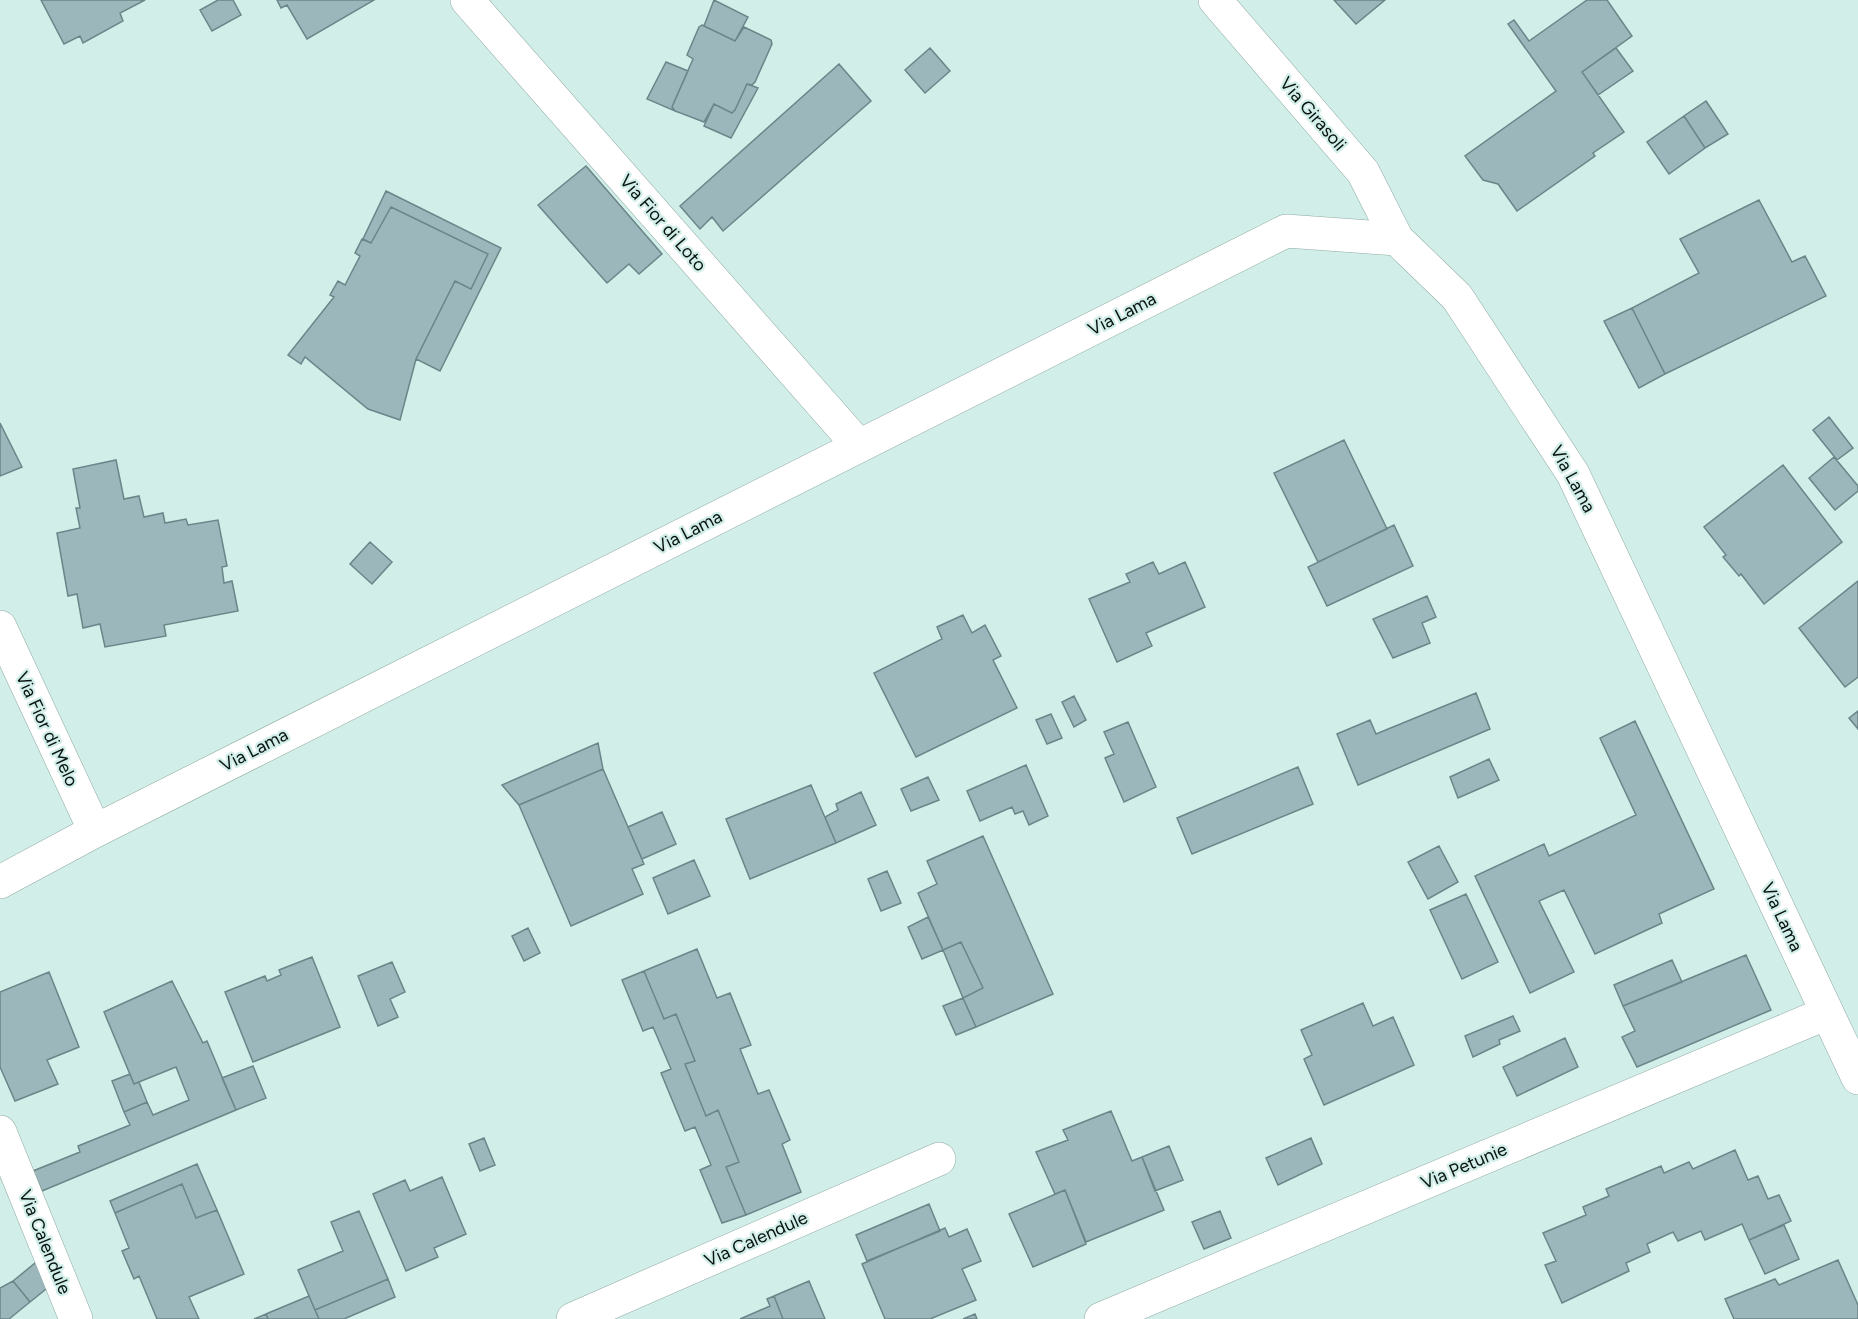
<svg xmlns="http://www.w3.org/2000/svg" width="1858" height="1319" font-family="Figtree,sans-serif">
  <style>
    .building { fill: #9cb7bb; stroke: #6b8589; stroke-width: 1.5 }
    .lines { fill: none; stroke-linecap: round; stroke-linejoin: round }
    .minor-casing { stroke: #8faaa4; stroke-width: 34 }
    .minor { stroke: #fff; stroke-width: 33 }
    .labels { text-anchor: middle; stroke-width: 4.5; stroke-linejoin: round; paint-order: stroke }
    .street-label { font-size: 18px; fill: #081210; stroke: #d2eee8 }
  </style>
  <rect width="100%" height="100%" fill="#d2eee8"/>
  <!-- building -->
  <path class="building" d="M41,0H145L120,13L123,21L83,43L80,36L64,44Z
    M218,0H233L241,15L212,31L200,10Z
    M277,0H374L307,39L287,5L281,8Z
    M714,0L748,17L735,41L704,26Z
    M1334,0H1385L1356,24Z
    M1587,0H1607L1632,36L1582,72L1624,132L1593,153L1595,156L1517,211L1498,184L1483,180L1465,156L1556,91L1508,24L1514,20L1529,41Z
    M702,25L735,41L744,27L771,40L772,44L755,82L752,85L747,84L735,110L732,113L714,104L704,122L675,111L672,107L693,59L687,55L699,27Z
    M930,48L950,71L925,93L905,70Z
    M1616,48L1633,71L1598,95L1582,72Z
    M666,62L688,71L672,107L675,111L647,99Z
    M839,64L871,101L723,231L712,217L700,229L680,206Z
    M747,84L758,88L731,138L704,126L714,104L732,113L735,110Z
    M1706,101L1728,134L1705,148L1684,116Z
    M1684,116L1705,148L1669,174L1647,142Z
    M586,166L662,254L639,274L629,264L607,283L538,205Z
    M386,191L501,248L440,371L416,359L455,281L471,289L488,254L391,207L371,243L363,239Z
    M1759,200L1792,262L1805,256L1826,296L1665,374L1632,308L1699,273L1680,239Z
    M391,207L488,254L471,289L455,281L416,359L400,420L368,409L305,357L301,364L288,355L334,297L330,295L338,281L345,285L360,256L355,253L362,239L371,243Z
    M1632,308L1665,374L1639,388L1604,321Z
    M1829,417L1853,448L1837,460L1813,430Z
    M0,423L22,467L0,476Z
    M1344,440L1387,529L1318,562L1274,473Z
    M1834,457L1858,486V491L1835,510L1809,478Z
    M116,460L124,499L139,496L144,517L163,513L165,523L186,519L188,525L218,520L227,566L222,567L224,583L232,581L238,611L164,625L166,636L105,647L100,624L83,628L77,594L68,596L57,533L80,528L76,508H80L73,469Z
    M1783,465L1842,542L1764,604L1741,574L1739,576L1723,557L1726,555L1704,527Z
    M1394,525L1413,566L1327,606L1308,567Z
    M370,542L392,562L372,584L350,564Z
    M1153,562L1159,574L1185,562L1205,607L1146,633L1152,646L1117,662L1089,599L1130,582L1126,574Z
    M1858,581V677L1845,687L1799,628Z
    M1427,596L1436,617L1422,623L1430,643L1393,658L1373,619Z
    M963,615L972,633L985,625L1001,656L993,660L1017,708L916,757L874,673L942,639L937,627Z
    M1476,693L1490,729L1358,785L1337,734L1370,720L1376,734Z
    M1074,696L1086,720L1074,727L1062,702Z
    M1858,711V729L1849,718Z
    M1051,714L1062,738L1047,744L1036,720Z
    M1635,721L1714,889L1659,914L1662,923L1595,954L1564,890L1539,901L1574,972L1530,993L1475,876L1544,844L1549,856L1636,815L1600,738Z
    M1128,722L1156,787L1124,802L1105,758L1114,754L1104,732Z
    M598,743L603,769L519,805L502,785Z
    M1489,759L1499,780L1458,798L1450,777Z
    M1026,765L1048,816L1029,825L1023,811L1015,814L1012,807L980,821L967,791Z
    M1298,767L1313,804L1192,854L1177,818Z
    M603,769L644,864L632,869L643,894L571,926L519,805Z
    M928,777L939,800L911,811L901,789Z
    M811,785L836,843L750,879L726,819Z
    M861,792L876,825L836,843L825,817L838,810L836,804Z
    M662,812L676,844L642,859L628,827Z
    M983,836L1053,994L976,1027L963,998L983,988L961,942L943,950L918,893L937,884L927,861Z
    M1439,846L1458,882L1428,899L1408,862Z
    M694,860L710,896L668,914L653,878Z
    M887,871L901,903L881,911L868,879Z
    M1466,894L1498,962L1462,979L1430,910Z
    M928,917L943,950L922,959L908,927Z
    M528,928L540,953L524,961L512,936Z
    M961,942L983,988L963,998L943,950Z
    M697,949L717,998L730,993L751,1045L740,1049L758,1094L769,1090L790,1140L782,1144L801,1192L746,1215L726,1167L739,1162L718,1110L706,1116L685,1064L695,1061L676,1014L664,1019L644,971Z
    M1746,955L1771,1010L1637,1067L1622,1037L1635,1031L1623,1006Z
    M312,957L340,1027L253,1062L225,992L265,976L267,981L281,975L279,970Z
    M1672,960L1682,982L1623,1006L1614,985Z
    M392,962L405,992L390,999L398,1017L378,1026L358,976Z
    M644,971L664,1019L676,1014L695,1061L685,1064L706,1116L718,1110L739,1162L726,1167L746,1215L722,1223L700,1170L711,1165L695,1127L685,1131L661,1073L671,1069L653,1027L643,1031L622,980Z
    M49,972L79,1047L47,1060L58,1084L15,1101L0,1067V992Z
    M172,981L203,1043L207,1041L236,1110L42,1191L33,1171L80,1152L78,1146L130,1125L124,1112L147,1102L153,1115L189,1100L176,1067L134,1084L104,1012Z
    M963,998L976,1027L956,1035L943,1006Z
    M1363,1003L1373,1026L1393,1017L1414,1065L1324,1105L1304,1059L1312,1055L1301,1030Z
    M1513,1016L1520,1031L1499,1040L1500,1044L1473,1057L1465,1036Z
    M1565,1038L1578,1067L1517,1096L1503,1067Z
    M253,1066L266,1098L236,1110L222,1078Z
    M130,1074L134,1084L139,1082L147,1102L124,1112L112,1081Z
    M1111,1111L1132,1161L1142,1157L1164,1210L1086,1242L1065,1190L1055,1194L1036,1152L1068,1140L1063,1130Z
    M484,1138L495,1165L480,1171L469,1144Z
    M1311,1138L1322,1164L1278,1185L1266,1158Z
    M1169,1146L1183,1180L1155,1191L1142,1157Z
    M1735,1150L1748,1180L1758,1176L1768,1199L1779,1195L1791,1221L1749,1240L1742,1224L1705,1240L1701,1231L1678,1241L1673,1232L1647,1244L1650,1252L1626,1263L1629,1271L1562,1303L1545,1265L1556,1261L1543,1233L1586,1215L1583,1207L1609,1196L1606,1189L1661,1166L1664,1173L1689,1162L1693,1169Z
    M197,1164L217,1210L196,1218L182,1184L115,1213L110,1201Z
    M442,1177L466,1234L434,1248L438,1257L406,1271L373,1194L405,1180L410,1191Z
    M182,1184L196,1218L217,1210L244,1274L189,1297L199,1319H157L139,1276L134,1279L122,1251L129,1248L115,1213Z
    M1065,1190L1086,1244L1033,1267L1009,1214Z
    M929,1204L940,1231L867,1261L856,1235Z
    M359,1211L388,1279L315,1310L298,1270L343,1251L331,1222Z
    M1220,1211L1231,1238L1204,1249L1192,1222Z
    M1784,1225L1799,1259L1765,1274L1749,1240Z
    M945,1228L949,1237L967,1229L981,1261L962,1269L976,1300L930,1319H885L862,1264Z
    M40,1259L51,1285L30,1302L13,1281Z
    M1838,1260L1858,1305V1319H1734L1725,1299L1775,1279L1779,1285Z
    M388,1279L395,1297L344,1319H319L315,1310Z
    M13,1281L30,1302L9,1319H0V1288Z
    M809,1281L825,1319H783L774,1296Z
    M309,1296L319,1319H268L266,1314Z
    M774,1296L783,1319H740L770,1306L767,1299Z
    M266,1314L268,1319H254Z
    M975,1314L977,1319H963Z"/>
  <g class="lines">
    <!-- minor casing -->
    <g class="minor-casing">
      <path id="minor" d="M467,0L859,446
        M1215,0L1363,172L1397,239
        M0,627L95,831
        M0,882L95,831L1286,231L1397,239L1457,297L1573,474L1858,1078
        M0,1132L76,1319
        M573,1319L939,1159
        M1101,1319L1827,1013"/>
    </g>
    <!-- minor -->
    <use href="#minor" class="minor"/>
  </g>
  <g class="labels">
    <!-- street labels -->
    <g class="street-label">
      <text transform="translate(1313 114) rotate(49)" y="6">Via Girasoli</text>
      <text transform="translate(663 223) rotate(49)" y="6">Via Fior di Loto</text>
      <text transform="translate(1122 314) rotate(-27)" y="6">Via Lama</text>
      <text transform="translate(1573 479) rotate(61)" y="6">Via Lama</text>
      <text transform="translate(688 532) rotate(-27)" y="6">Via Lama</text>
      <text transform="translate(47 729) rotate(65)" y="6">Via Fior di Melo</text>
      <text transform="translate(254 750) rotate(-27)" y="6">Via Lama</text>
      <text transform="translate(1782 917) rotate(65)" y="6">Via Lama</text>
      <text transform="translate(1464 1166) rotate(-23)" y="6">Via Petunie</text>
      <text transform="translate(756 1239) rotate(-24)" y="6">Via Calendule</text>
      <text transform="translate(45 1242) rotate(68)" y="6">Via Calendule</text>
    </g>
  </g>
</svg>
